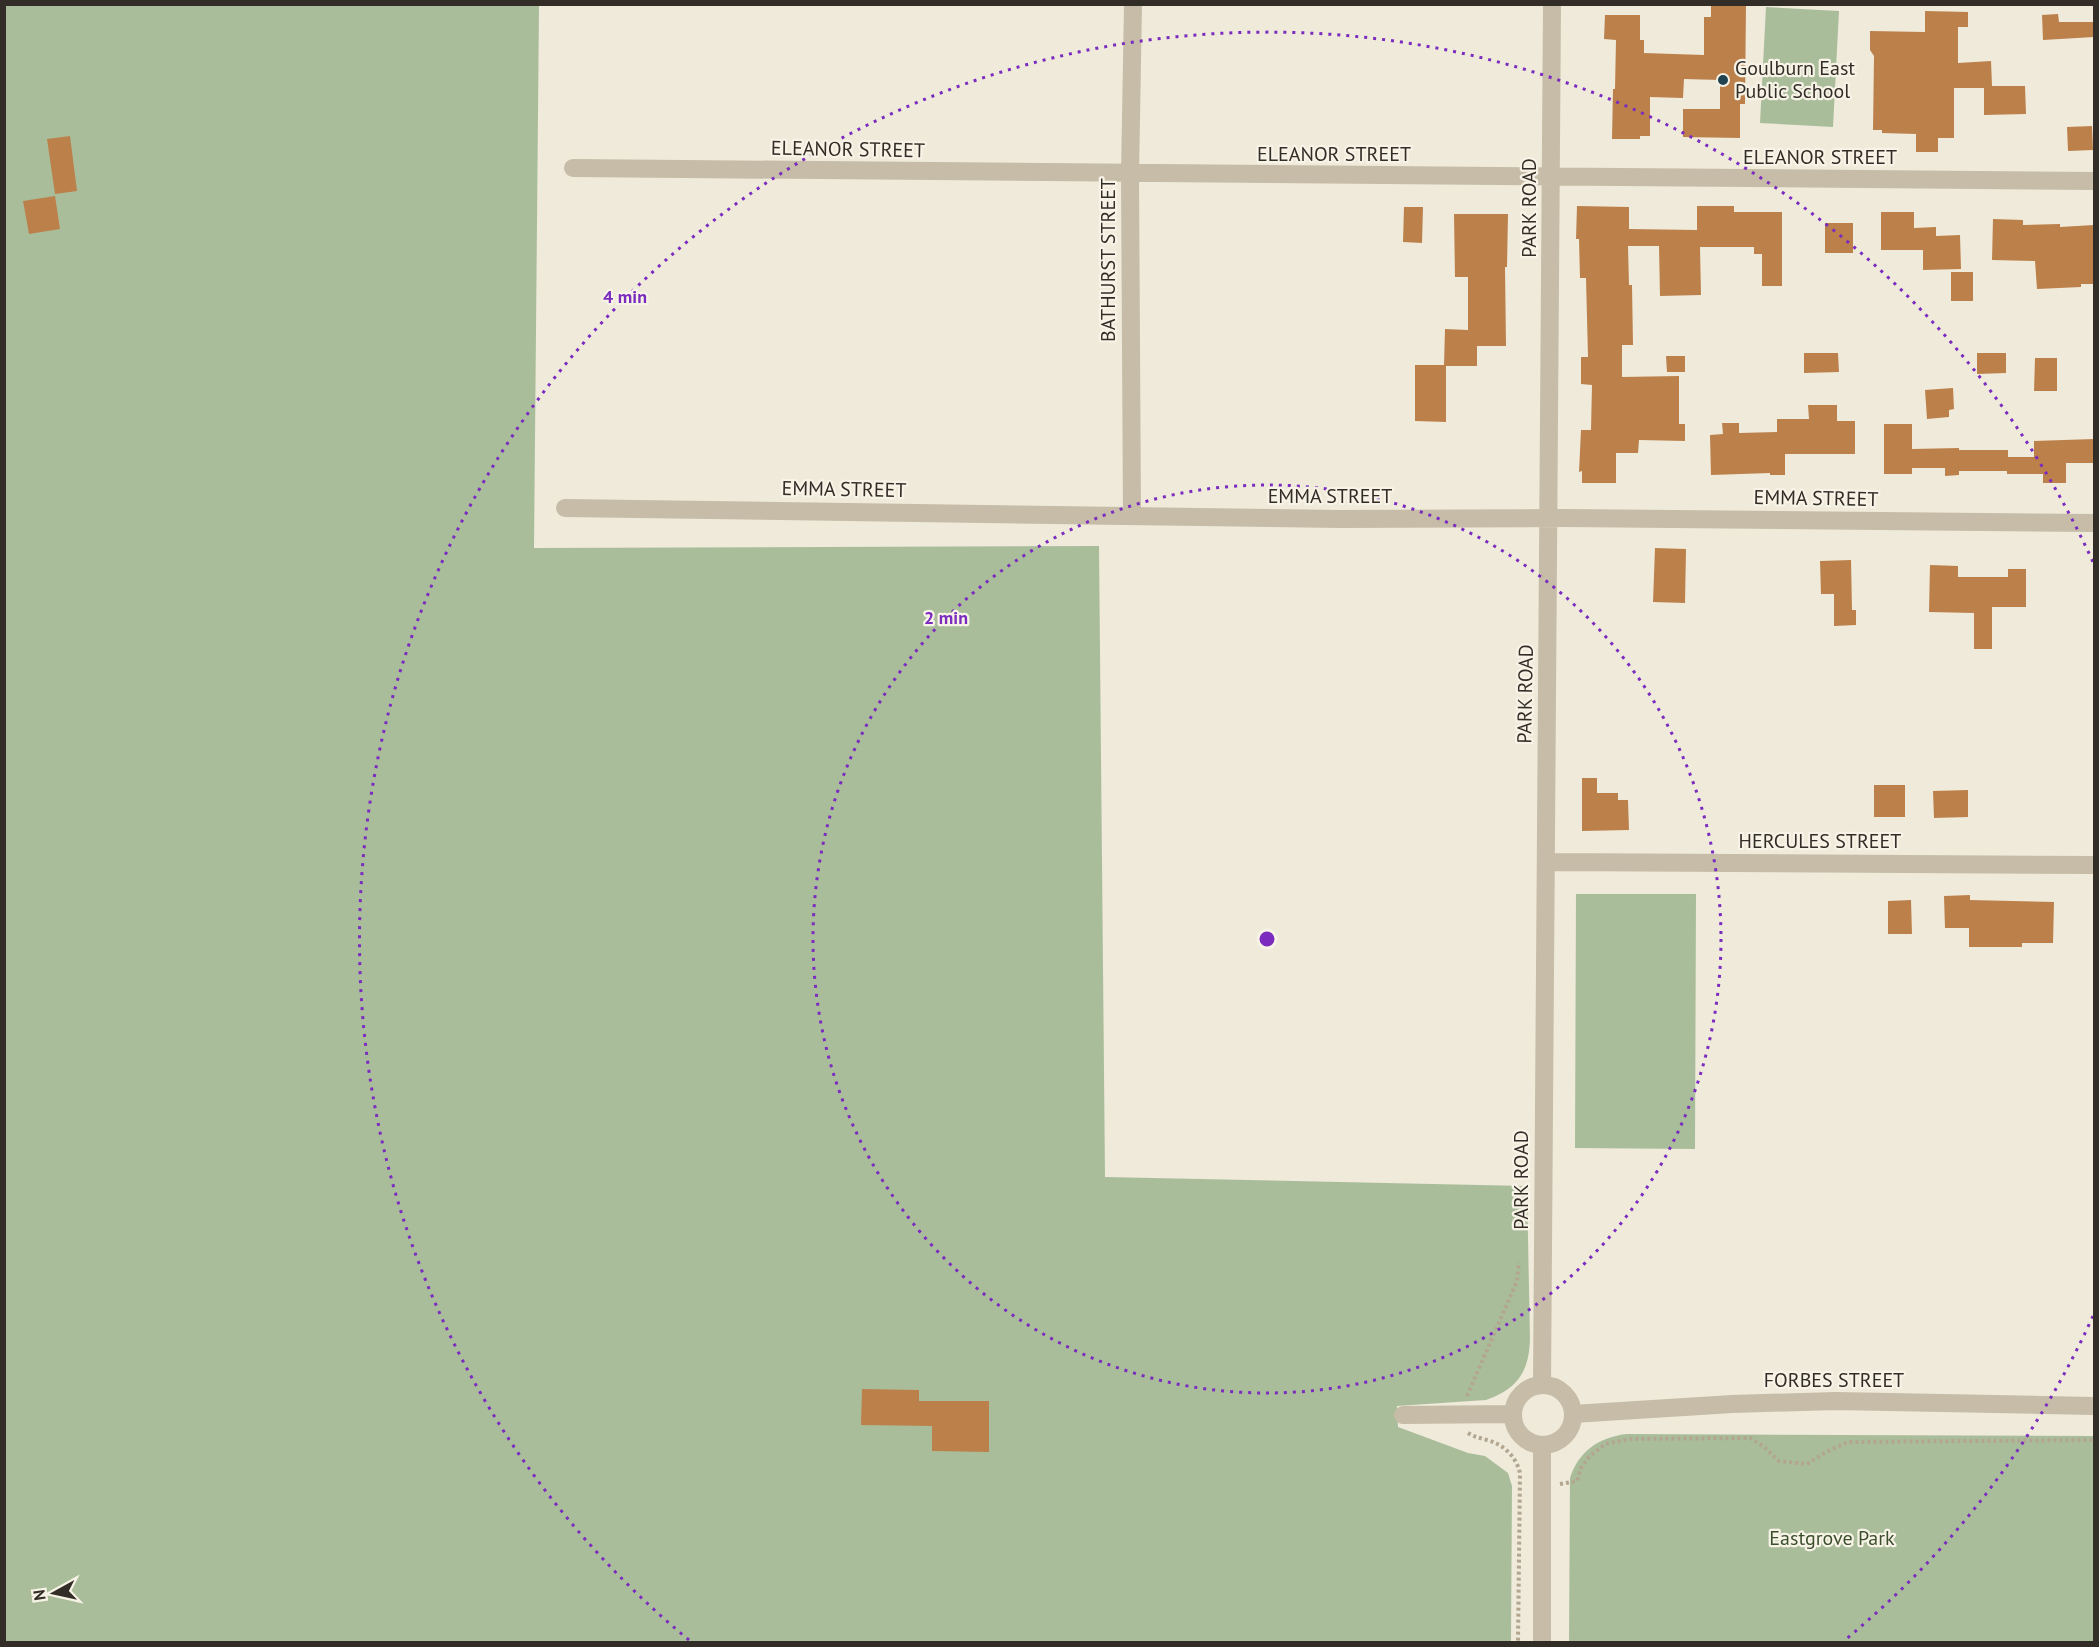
<svg xmlns="http://www.w3.org/2000/svg" width="2099" height="1647" font-family="'PT Sans',sans-serif">
  <style>
    .green { fill: #aabd9b }
    .building { fill: #bc804b }
    .lines { fill: none; stroke-linecap: round; stroke-linejoin: round }
    .path { stroke: #b2a691; stroke-width: 4; stroke-dasharray: 3 3; stroke-linecap: butt }
    .minor { stroke: #c6bca7; stroke-width: 18 }
    .ring { fill: none; stroke: #7b2cbf; stroke-width: 3; stroke-dasharray: 3 6 }
    .poi-dot { fill: #204351; stroke: #f7f3e6; stroke-width: 2 }
    .labels { text-anchor: middle; stroke-width: 4.5; stroke-linejoin: round; paint-order: stroke }
    .poi-label { font-size: 20px; fill: #332d27; stroke: #f7f3e6; text-anchor: start }
    .street-label { font-size: 20px; fill: #332d27; stroke: #f7f3e6 }
    .park-label { font-size: 20px; fill: #3b4f2d; stroke: #f7f3e6 }
    .centre { fill: #7b2cbf; stroke: #f7f3e6; stroke-width: 3 }
    .ring-label { font-size: 18px; text-anchor: middle; font-weight: bold; fill: #7b2cbf; stroke: #f7f3e6; stroke-width: 4.5; stroke-linejoin: round; paint-order: stroke }
  </style>
  <rect width="100%" height="100%" fill="#efeada"/>
  <!-- green -->
  <path class="green" d="M5,5H539L534,548L1099,546L1105,1177L1527,1186L1530,1339C1529,1371 1518,1389 1486,1400L1397,1406L1398,1427L1468,1453L1485,1456L1508,1473L1512,1486L1511,1642H5Z
    M1766,7L1839,11L1833,127L1760,123Z
    M1576,894H1696L1695,1149L1575,1148Z
    M1626,1434L2094,1436V1642H1569L1570,1478C1579,1451 1598,1438 1626,1434Z"/>
  <!-- building -->
  <path class="building" d="M1711,4H1746L1745,104H1740V138L1683,137V109H1720V80L1684,79L1683,98L1650,97V136H1640V139H1612L1613,89H1615L1616,40L1604,39L1605,15H1640V40H1644V53L1704,55V17H1711Z
    M1925,11L1968,12V27H1958V63L1991,61L1992,86H2025L2026,114L1984,115V88H1954V138H1938V152H1916V134L1882,133V130H1873L1874,56L1870,50V31L1925,32Z
    M2058,14L2059,22H2094V37L2043,40L2042,15Z
    M2092,126L2093,150L2068,151L2067,127Z
    M70,136L77,191L55,194L47,139Z
    M55,196L60,229L29,234L23,201Z
    M1577,206L1629,207V229L1697,230V206H1734V212H1782V286H1762V254H1754V247H1700L1701,295L1660,296L1659,246H1628L1629,285H1632L1633,345H1622V377L1679,376V424H1685V441L1639,440L1638,453H1616V483H1582V471L1579,472L1581,430H1591L1592,385L1581,384V357H1588L1586,278H1580L1579,239H1576Z
    M1404,207H1423L1422,243L1403,242Z
    M1881,212H1914V228L1936,227V236L1960,235L1961,269L1923,270V250H1881Z
    M1454,214H1508L1507,267H1505L1506,346H1477V366H1446V422L1415,421V365H1444L1445,329L1468,330V277H1455Z
    M1993,219L2023,220V225L2060,224V227L2094,225V284H2081V287L2037,289L2035,261L1992,260Z
    M1825,223H1853V253H1825Z
    M1951,272H1973V301H1951Z
    M1804,353H1838L1839,372L1804,373Z
    M1977,353H2006V373L1977,374Z
    M1666,356H1685V372H1667Z
    M2035,358H2057V391H2034Z
    M1953,388L1954,409L1949,410V417L1927,419L1925,390Z
    M1808,405H1837V421H1855V454H1785V475H1770V473L1711,475L1710,435L1723,434L1722,423H1739V433L1777,432V419H1809Z
    M1884,424H1912V449L1959,448V450H2008V457H2034V441L2094,439V463H2066V483H2043V474H2007V471H1959V475L1945,476V468H1912V474H1884Z
    M1655,548L1686,549L1685,603L1653,602Z
    M1851,560L1852,610H1856V625L1834,626V594H1821L1820,561Z
    M1930,565L1958,566V577H2008V569H2026V607H1992V649H1974V613L1929,612Z
    M1582,778H1597V793H1618V800H1628L1629,830L1582,831Z
    M1874,785H1905V817H1874Z
    M1968,790V817L1934,818L1933,791Z
    M1970,895V900L2054,902L2053,943H2022V947H1969V928H1945L1944,896Z
    M1911,900L1912,934H1888V901Z
    M862,1389L919,1390V1401H989V1452L932,1451V1426L861,1425Z"/>
  <g class="lines">
    <!-- path -->
    <path class="path" d="M1467,1396L1517,1281L1519,1262
      M1468,1433C1474,1437 1480,1438 1487,1440C1503,1444 1516,1456 1520,1473L1518,1642
      M1560,1484L1577,1481L1581,1468L1589,1457L1605,1444L1630,1439L1750,1438L1763,1446L1779,1461L1807,1464L1826,1452L1848,1442L2094,1440"/>
    <!-- minor -->
    <path class="minor" d="M573,168L2094,181
      M565,508L1340,519L1565,518L2094,523
      M1132,516L1130,175L1133,4
      M1546,862L2094,865
      M1513 1415a30 30 0 1 1 60 0a30 30 0 1 1-60 0Z
      M1542,1385L1552,4
      M1573,1414L1732,1404L1836,1401L2094,1406
      M1403,1415L1512,1414
      M1542,1642V1446"/>
  </g>
  <!-- distance rings -->
  <g class="ring">
    <circle cx="1267" cy="939" r="454"/>
    <path d="M2093 1316A908 908 0 0 1 1845 1640M689 1640A908 908 0 1 1 2093 562"/>
  </g>
  <!-- markers -->
  <circle class="poi-dot" cx="1723" cy="80" r="6"/>
  <g class="labels">
    <!-- poi labels -->
    <g class="poi-label">
      <text x="1735" y="75">Goulburn East<tspan x="1735" dy="23">Public School</tspan></text>
    </g>
    <!-- street labels -->
    <g class="street-label">
      <text transform="translate(848 149) rotate(1)" y="7">ELEANOR STREET</text>
      <text x="1334" y="161">ELEANOR STREET</text>
      <text x="1820" y="164">ELEANOR STREET</text>
      <text transform="translate(1529 208) rotate(-90)" y="7">PARK ROAD</text>
      <text transform="translate(1108 260) rotate(-90)" y="7">BATHURST STREET</text>
      <text transform="translate(844 489) rotate(1)" y="7">EMMA STREET</text>
      <text x="1330" y="503">EMMA STREET</text>
      <text transform="translate(1816 498) rotate(1)" y="7">EMMA STREET</text>
      <text transform="translate(1525 694) rotate(-89)" y="7">PARK ROAD</text>
      <text x="1820" y="848">HERCULES STREET</text>
      <text transform="translate(1521 1180) rotate(-90)" y="7">PARK ROAD</text>
      <text x="1834" y="1387">FORBES STREET</text>
    </g>
    <!-- park labels -->
    <g class="park-label">
      <text x="1832" y="1545">Eastgrove Park</text>
    </g>
  </g>
  <circle cx="1267" cy="939" r="9" class="centre"/>
  <g class="ring-label">
    <text x="625" y="303">4 min</text>
    <text x="946" y="624">2 min</text>
  </g>
  <!-- border -->
  <rect width="2099" height="1647" fill="none" stroke="#332d27" stroke-width="12"/>
  <!-- north arrow -->
  <g transform="translate(54 1593) rotate(262)" stroke="#f7f3e6" stroke-width="4.5" paint-order="stroke">
  <path d="M0-4.5L10 22L0 15L-10 22Z" fill="#332d27"/>
  <text y="-9" font-size="16" font-weight="bold" text-anchor="middle" fill="#332d27">N</text>
  </g>
</svg>
